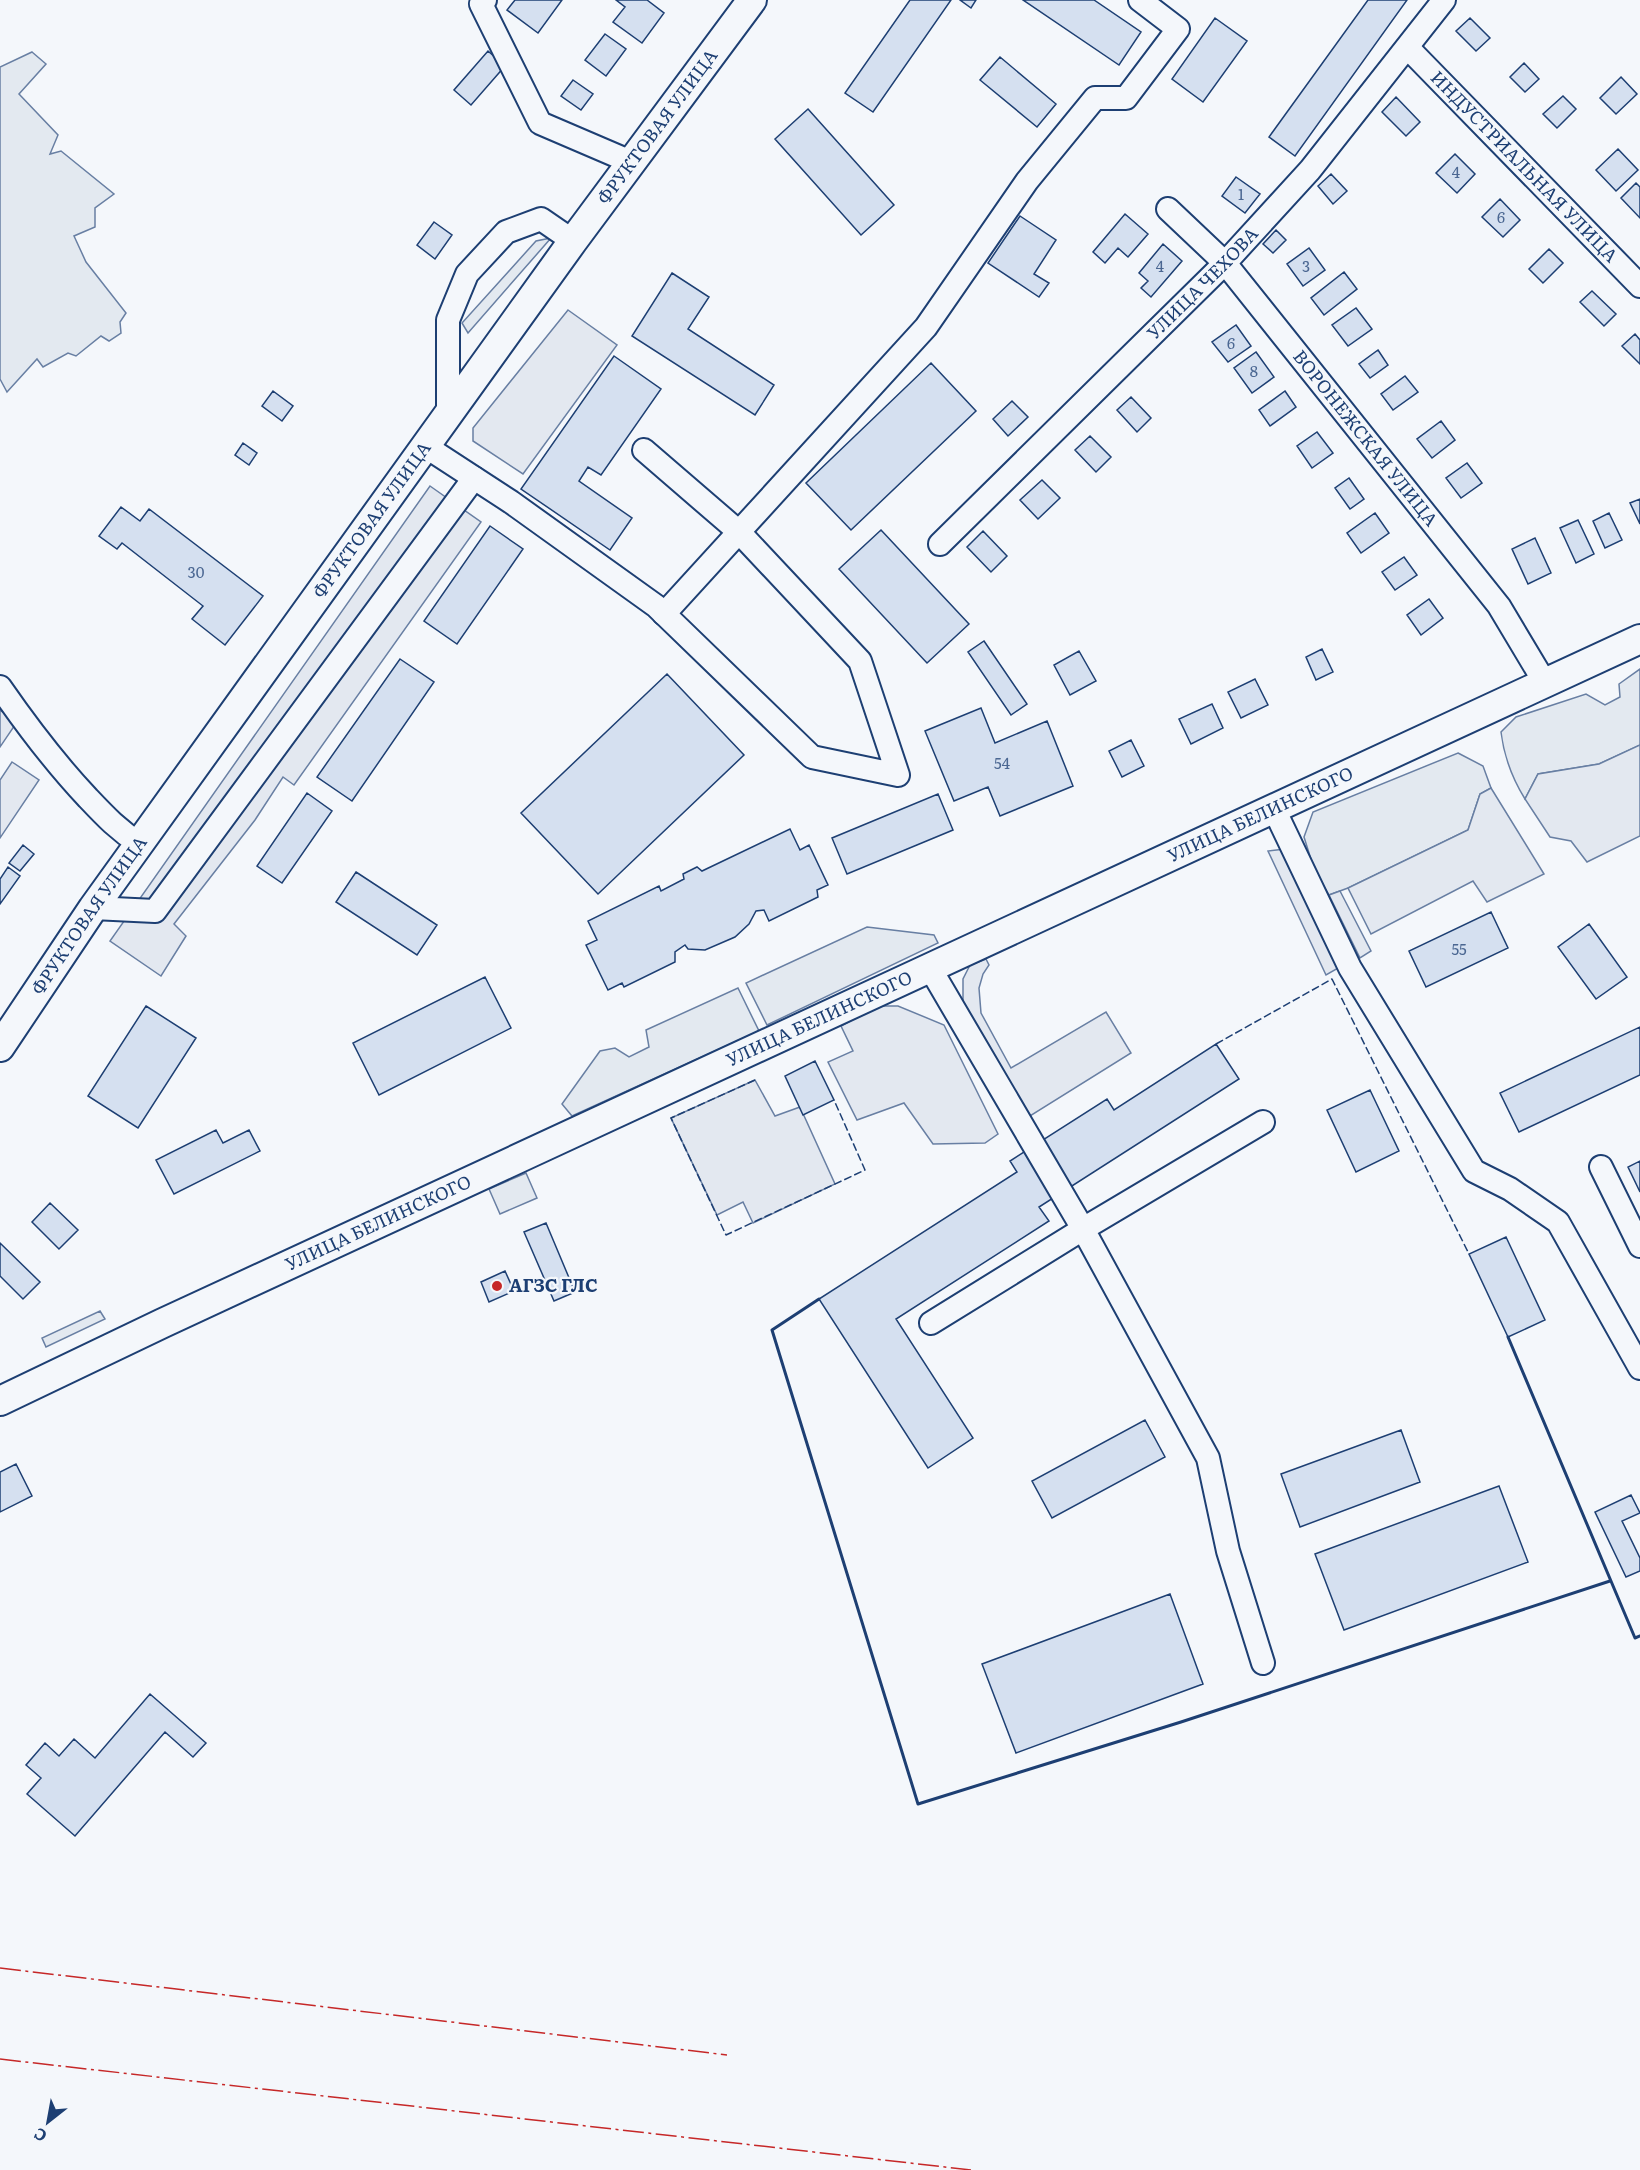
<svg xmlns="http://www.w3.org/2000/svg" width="1640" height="2170" font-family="Literata,serif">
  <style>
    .green { fill: #e3e9f0; stroke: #687fa3; stroke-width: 1.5 }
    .parking { fill: #e3e8f0; stroke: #687fa3; stroke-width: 1.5 }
    .building { fill: #d5e0f0; stroke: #1d3f73; stroke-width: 1.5 }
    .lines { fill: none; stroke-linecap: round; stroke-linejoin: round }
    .minor-casing { stroke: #1d3f73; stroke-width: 26 }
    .major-casing { stroke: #1d3f73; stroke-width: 32 }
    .minor { stroke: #f4f7fb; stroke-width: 22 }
    .major { stroke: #f4f7fb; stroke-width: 28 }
    .fence { stroke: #1d3f73; stroke-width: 1.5; stroke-dasharray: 8 3; stroke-linecap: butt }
    .wall { stroke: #1d3f73; stroke-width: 3 }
    .power { stroke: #c62828; stroke-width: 1.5; stroke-dasharray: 21 4.5 3 4.5; stroke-linecap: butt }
    .poi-dot { fill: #c62828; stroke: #f4f7fb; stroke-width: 2 }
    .labels { text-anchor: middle; stroke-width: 4.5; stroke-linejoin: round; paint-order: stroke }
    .number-label { font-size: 15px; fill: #4b6792 }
    .street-label { font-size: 18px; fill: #1d3f73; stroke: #f4f7fb }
    .poi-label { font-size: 18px; font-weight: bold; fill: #1d3f73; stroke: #f4f7fb; text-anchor: start }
  </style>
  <rect width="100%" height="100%" fill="#f4f7fb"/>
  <!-- green -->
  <path class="green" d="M32,52L46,64L19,94L58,135L50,154L61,151L114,194L95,208V227L74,236L86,262L126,313L120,322L121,333L109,341L101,336L76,356L68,353L43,367L37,359L7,392L0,379V67Z
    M551,238L468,333L462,323L536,241Z
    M1640,669V745L1599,764L1538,774L1525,799C1512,778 1504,757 1501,732L1516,717L1586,694L1605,705L1620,697L1619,684Z
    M1458,753L1483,766L1491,788L1480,794L1468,830L1348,888L1329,895L1314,869L1304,837L1313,812Z
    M867,927L934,935L938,943L767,1025L746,983Z
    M738,988L759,1031L572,1116L562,1104L600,1051L615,1048L629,1057L649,1047L646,1030Z
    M526,1173L537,1198L500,1214L489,1189Z
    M100,1311L105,1319L46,1347L42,1338Z"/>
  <!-- parking -->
  <path class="parking" d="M568,310L617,345L523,474L473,441V428Z
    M430,486L481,522L294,785L283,777L255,820L174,924L186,936L161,976L110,941Z
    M0,710L17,722L0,747Z
    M1640,745V836L1587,862L1571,841L1550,837L1525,799L1538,774L1599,764Z
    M12,762L39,780L0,838V780Z
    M1491,788L1544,874L1487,902L1473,881L1371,934L1348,888L1468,830L1480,794Z
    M1285,849L1340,967L1326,975L1268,851Z
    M1340,891L1371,951L1360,958L1329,895Z
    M986,959L989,965L983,974L979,988L981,1013L1011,1068L1106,1012L1131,1053L1022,1121L963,1006V979L970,965Z
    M878,1006H898L944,1025L998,1134L985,1143L933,1144L904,1103L857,1120L828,1062L853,1051L841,1026Z
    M755,1080L775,1116L800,1107L835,1184L753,1223L743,1202L717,1215L671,1118Z"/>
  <!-- building -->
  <path class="building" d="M515,0H562L538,33L507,10Z
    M616,0H647L664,13L642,43L613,22L625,7Z
    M910,0H951L873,112L845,93Z
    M960,0H976L971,8Z
    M1023,0H1094L1141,32L1119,65Z
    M1368,0H1407L1295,156L1269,137Z
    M1215,18L1247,41L1203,102L1172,79Z
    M1470,18L1490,38L1476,51L1456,31Z
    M605,34L626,49L606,76L585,60Z
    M488,51L505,66L471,105L454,90Z
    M1000,57L1056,104L1037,127L980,80Z
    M1524,63L1539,79L1525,92L1510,77Z
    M1621,77L1637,94L1616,114L1600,98Z
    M573,80L593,94L581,110L561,96Z
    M1563,96L1576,109L1557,128L1543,114Z
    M1396,97L1420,122L1406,136L1382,112Z
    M808,109L894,205L861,235L775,139Z
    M1618,149L1638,170L1616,191L1596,170Z
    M1455,154L1475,174L1457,193L1436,173Z
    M1331,174L1347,191L1333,204L1318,186Z
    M1236,177L1260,194L1245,213L1222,196Z
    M1636,183L1640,187V218L1621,198Z
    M1500,199L1520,220L1503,237L1482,217Z
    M1125,214L1148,234L1128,257L1118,248L1105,263L1093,252Z
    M1020,216L1056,240L1034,274L1049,283L1039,297L988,263Z
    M434,222L452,235L435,259L417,245Z
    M1276,230L1286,240L1273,253L1263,244Z
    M1163,244L1182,261L1151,297L1141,288L1148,281L1139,273Z
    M1309,248L1325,270L1303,286L1287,264Z
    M1549,249L1563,263L1543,283L1529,269Z
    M1344,272L1357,289L1324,315L1311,298Z
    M672,273L709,297L688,329L774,385L755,415L632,336Z
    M1592,291L1616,314L1604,326L1580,302Z
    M1356,308L1372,329L1348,346L1332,325Z
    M1236,325L1251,346L1228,362L1212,342Z
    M1635,334L1640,340V364L1622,346Z
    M1378,350L1388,365L1370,378L1359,364Z
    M1256,352L1274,377L1252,393L1234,368Z
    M614,356L661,389L601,475L588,467L579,481L632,518L610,550L521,489Z
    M931,363L976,411L851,530L806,483Z
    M1405,376L1418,392L1393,410L1381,394Z
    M273,391L293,406L282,421L262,406Z
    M1285,391L1296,407L1270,426L1259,410Z
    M1131,397L1151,418L1137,432L1117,410Z
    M1012,401L1028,417L1008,436L993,419Z
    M1441,421L1455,440L1432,458L1417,439Z
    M1317,432L1333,453L1312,468L1297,446Z
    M1090,436L1111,457L1096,472L1075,450Z
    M243,443L257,453L249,465L235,455Z
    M1467,463L1482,483L1461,498L1446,478Z
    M1349,478L1364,499L1350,509L1335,488Z
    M1042,480L1060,498L1038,519L1020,500Z
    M1640,499V524L1630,503Z
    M121,507L140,521L149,509L263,596L225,645L192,619L203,606L122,543L117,549L99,536Z
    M1375,513L1389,533L1361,553L1347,533Z
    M1609,513L1622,540L1605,548L1593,521Z
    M1578,520L1594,554L1576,563L1560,528Z
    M490,526L523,549L457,644L424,621Z
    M881,530L969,624L927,663L839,569Z
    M983,531L1007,556L991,572L967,547Z
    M1535,538L1551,573L1528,584L1512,549Z
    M1404,557L1417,575L1395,590L1382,572Z
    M1429,599L1443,618L1421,635L1407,615Z
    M984,641L1027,704L1011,715L968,652Z
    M1322,649L1333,672L1316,680L1306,657Z
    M1079,651L1096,681L1070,695L1054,665Z
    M400,659L434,682L352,801L317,777Z
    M667,674L744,755L598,894L521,813Z
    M1255,679L1268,705L1241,718L1228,692Z
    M1212,704L1223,728L1191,744L1179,719Z
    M981,708L995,743L1047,721L1073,786L1000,816L988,787L954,801L925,731Z
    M1131,740L1144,766L1122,777L1109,751Z
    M307,793L332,811L282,883L257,866Z
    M938,794L953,830L847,874L832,838Z
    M790,829L800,850L809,845L828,885L817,890L818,897L769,921L764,910L756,911L749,924L735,937L705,950L688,949L685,945L675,952V962L624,987L622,983L608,990L586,945L597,940L588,921L659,886L661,891L684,879L683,874L697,867L702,871Z
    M23,845L34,854L20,871L9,863Z
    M8,867L20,876L0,904V879Z
    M356,872L437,925L417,955L336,902Z
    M1491,912L1508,948L1426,987L1409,951Z
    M1589,924L1627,977L1596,999L1558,947Z
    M485,977L511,1028L379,1095L353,1043Z
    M146,1006L196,1038L138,1128L88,1096Z
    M1640,1027V1075L1519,1132L1500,1093Z
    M1216,1044L1239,1079L1039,1207L1049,1221L896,1319L973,1438L928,1468L819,1299L1017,1172L1010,1161L1107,1099L1114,1110Z
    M815,1061L834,1100L803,1115L785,1076Z
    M1370,1090L1399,1151L1356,1172L1327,1110Z
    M216,1130L223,1143L249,1130L260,1151L174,1194L156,1160Z
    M1640,1161V1192L1628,1167Z
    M50,1203L78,1230L59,1249L32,1222Z
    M546,1223L575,1292L554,1301L524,1232Z
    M1506,1237L1545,1320L1508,1337L1469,1254Z
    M0,1243L40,1282L23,1299L0,1276Z
    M505,1271L514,1291L489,1302L481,1282Z
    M1145,1420L1165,1457L1052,1518L1032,1481Z
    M1401,1430L1420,1482L1300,1527L1281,1474Z
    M16,1464L32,1496L0,1512V1472Z
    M1499,1486L1528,1562L1344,1630L1315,1554Z
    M1631,1495L1640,1513L1622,1521L1640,1558V1571L1626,1577L1595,1512Z
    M1170,1594L1203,1684L1016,1753L982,1664Z
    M150,1694L206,1743L193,1757L165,1732L75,1836L27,1794L41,1778L26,1765L45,1743L59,1756L74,1739L95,1758Z"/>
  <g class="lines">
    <!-- minor casing -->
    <g class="minor-casing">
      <g id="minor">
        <path d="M485,0L481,4L540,123L631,162"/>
        <path id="s1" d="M1408,48L1640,286"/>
        <path id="s2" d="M1168,209L1225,263L1499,606L1545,683"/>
        <path d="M448,414V320L467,274L506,232L541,219L573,241"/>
        <path d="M425,446L511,502L656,606L812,757L898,775L860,661L739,532L644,450"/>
        <path id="s3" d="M940,544L1225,263L1310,170L1444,0"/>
        <path d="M664,614L926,327L1027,181L1095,98H1126L1178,29L1140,0"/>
        <path d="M0,687C27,726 55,763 87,797C105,816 118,830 140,844"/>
        <path d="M1274,809L1350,968L1474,1171L1510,1189L1558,1222L1640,1368"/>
        <path d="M93,908L155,911L474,478"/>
        <path d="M930,968L1083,1229L931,1323"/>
        <path d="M1601,1167L1640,1246"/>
        <path d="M1263,1663L1228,1551L1208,1458L1083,1229L1263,1122"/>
      </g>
    </g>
    <!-- major casing -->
    <g class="major-casing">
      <g id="major">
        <path id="s4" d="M0,1047L93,908L573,241L752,0"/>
        <path id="s5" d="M0,1401L163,1323L1640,639"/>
      </g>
    </g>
    <!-- minor -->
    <use href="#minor" class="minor"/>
    <!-- major -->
    <use href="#major" class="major"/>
    <!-- fence -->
    <path class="fence" d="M1216,1044L1332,979L1469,1254
      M755,1080L671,1118L726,1235L865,1170L834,1100"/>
    <!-- wall -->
    <path class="wall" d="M819,1299L772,1330L918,1804L1181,1722L1610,1581
      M1508,1337L1635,1638L1640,1636"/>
    <!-- power -->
    <path class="power" d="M0,1968L727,2055
      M0,2059L971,2170"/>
  </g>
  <!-- markers -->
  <circle class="poi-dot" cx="497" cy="1286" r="6"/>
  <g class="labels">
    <!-- number labels -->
    <g class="number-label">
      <text x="1456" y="178">4</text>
      <text x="1241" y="200">1</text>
      <text x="1501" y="223">6</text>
      <text x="1160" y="272">4</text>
      <text x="1306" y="272">3</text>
      <text x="1231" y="349">6</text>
      <text x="1254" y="377">8</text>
      <text x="196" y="578">30</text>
      <text x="1002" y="769">54</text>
      <text x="1459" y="955">55</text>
    </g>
    <!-- street labels -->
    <g class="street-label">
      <text dy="6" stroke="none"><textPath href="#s4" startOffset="1131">ФРУКТОВАЯ УЛИЦА</textPath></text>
      <text dy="6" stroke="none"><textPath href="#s1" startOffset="166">ИНДУСТРИАЛЬНАЯ УЛИЦА</textPath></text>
      <text dy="6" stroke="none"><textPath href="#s3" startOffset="370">УЛИЦА ЧЕХОВА</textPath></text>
      <text dy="6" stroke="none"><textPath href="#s2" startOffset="303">ВОРОНЕЖСКАЯ УЛИЦА</textPath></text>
      <text dy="6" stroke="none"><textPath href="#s4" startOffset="645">ФРУКТОВАЯ УЛИЦА</textPath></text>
      <text dy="6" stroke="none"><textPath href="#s5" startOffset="1390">УЛИЦА БЕЛИНСКОГО</textPath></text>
      <text dy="6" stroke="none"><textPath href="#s4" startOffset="159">ФРУКТОВАЯ УЛИЦА</textPath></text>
      <text dy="6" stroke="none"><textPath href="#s5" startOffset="904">УЛИЦА БЕЛИНСКОГО</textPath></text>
      <text dy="6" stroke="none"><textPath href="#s5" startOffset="418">УЛИЦА БЕЛИНСКОГО</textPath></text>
    </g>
    <!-- poi labels -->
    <g class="poi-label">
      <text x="509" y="1292">АГЗС ГЛС</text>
    </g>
  </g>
  <!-- north arrow -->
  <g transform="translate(48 2122) rotate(211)" stroke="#f4f7fb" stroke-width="4.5" paint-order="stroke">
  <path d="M0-4.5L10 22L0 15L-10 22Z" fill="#1d3f73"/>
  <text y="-9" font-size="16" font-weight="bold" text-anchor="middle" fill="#1d3f73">С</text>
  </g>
</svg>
